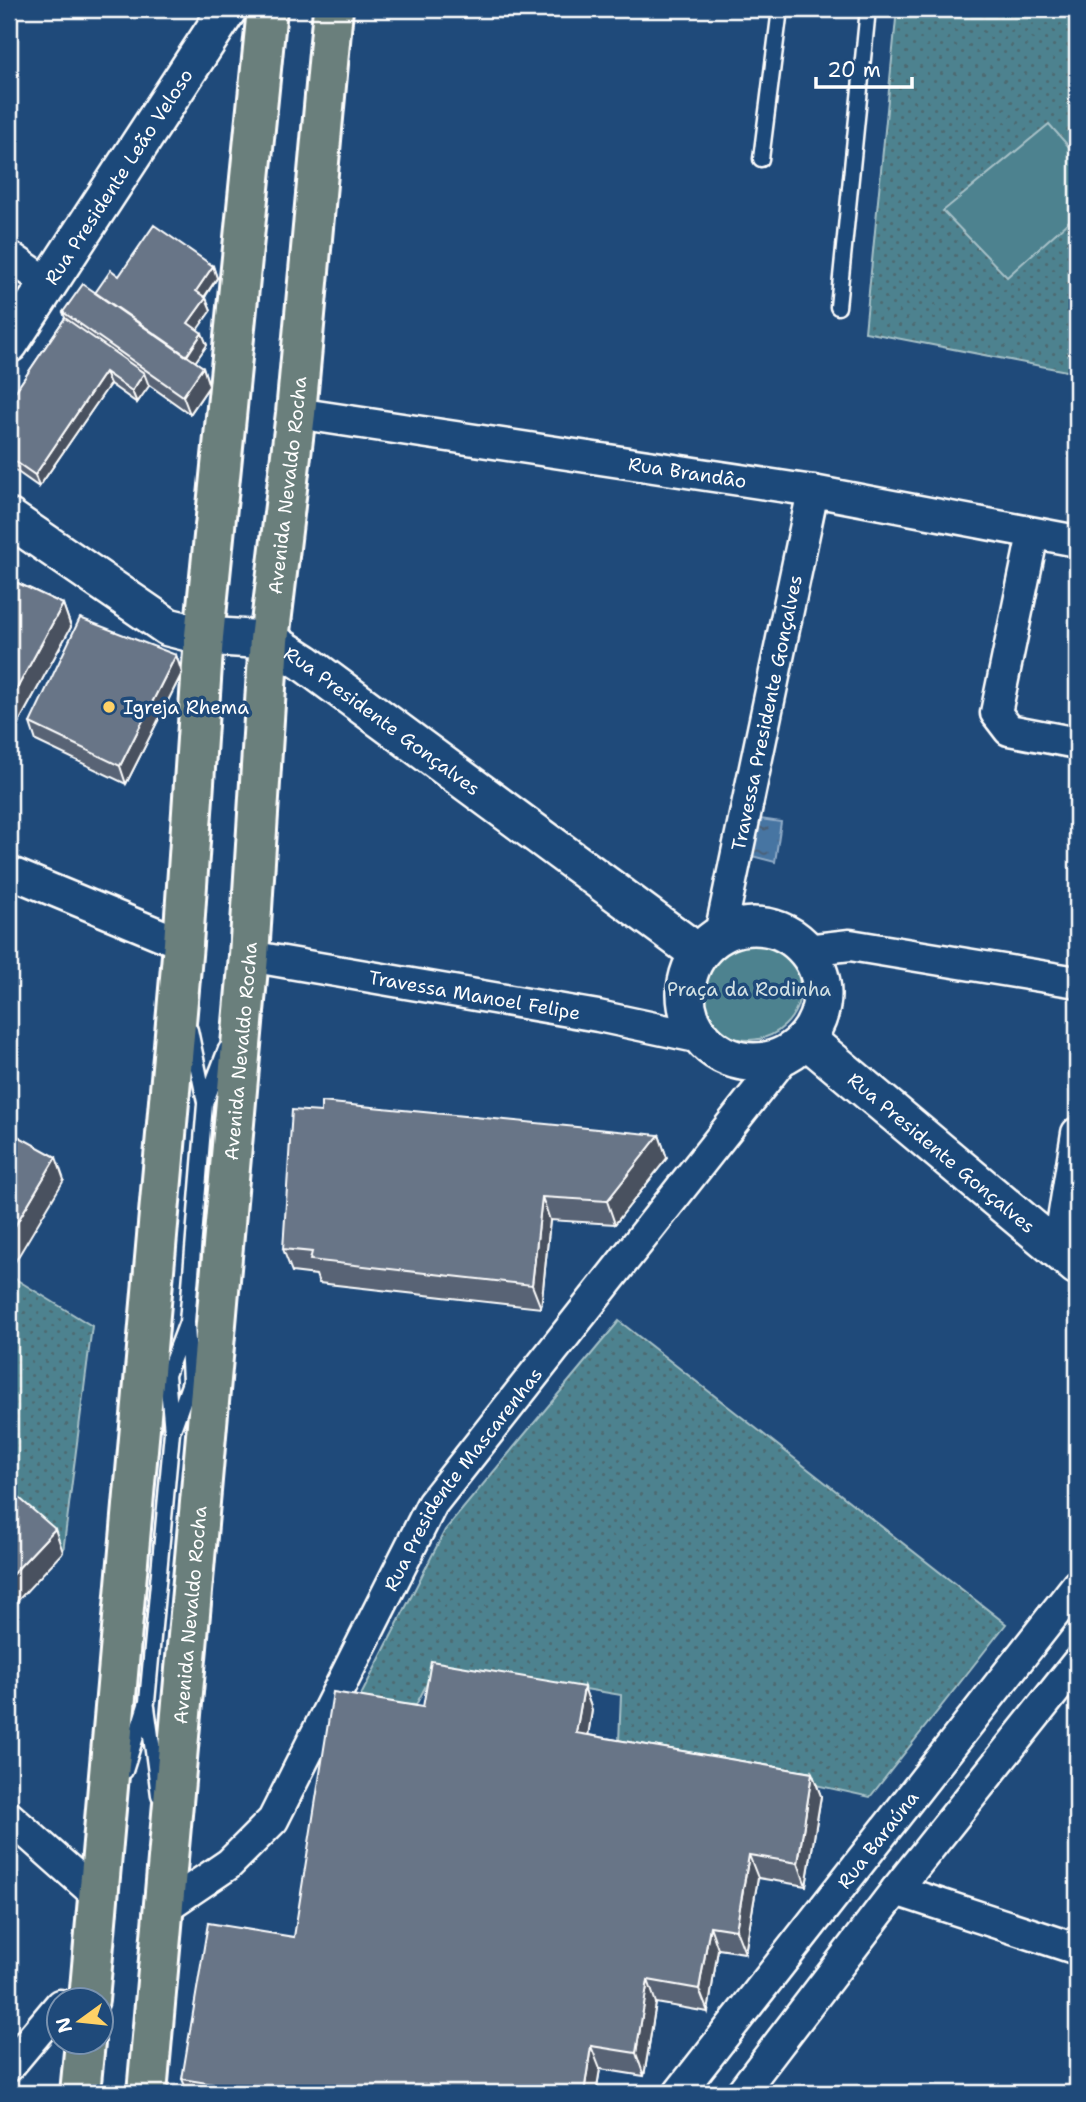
<svg xmlns="http://www.w3.org/2000/svg" width="1086" height="2102" font-family="'Shantell Sans',sans-serif">
  <style>
    .grass { fill: url(#grass-dots); stroke: #a6c0c7; stroke-width: 2 }
    .green { fill: #4d828f; stroke: #a6c0c7; stroke-width: 2 }
    .water { fill: url(#water-ripples); stroke: #91acc7; stroke-width: 2 }
    .lines { fill: none; stroke-linecap: round; stroke-linejoin: round }
    .service-casing { stroke: #fff; stroke-width: 19 }
    .minor-casing { stroke: #fff; stroke-width: 35 }
    .tertiary-casing { stroke: #fff; stroke-width: 42 }
    .trunk-casing { stroke: #fff; stroke-width: 44 }
    .service { stroke: #1f4a7a; stroke-width: 14 }
    .minor { stroke: #1f4a7a; stroke-width: 30 }
    .tertiary { stroke: #1f4a7a; stroke-width: 37 }
    .trunk { stroke: #6b7f7c; stroke-width: 38 }
    .wall { fill: #596474; stroke: #fff; stroke-width: 2 }
    .shaded-wall { fill: #49515e; stroke: #fff; stroke-width: 2 }
    .building { fill: #687487; stroke: #fff; stroke-width: 2 }
    .poi-dot { fill: #ffd166; stroke: #1f4a7a; stroke-width: 2.5 }
    .labels { text-anchor: middle; stroke-width: 7; stroke-linejoin: round; paint-order: stroke }
    .street-label { font-size: 19px; fill: #fff; stroke: #1f4a7a }
    .poi-label { font-size: 19px; fill: #fff; stroke: #1f4a7a; text-anchor: start }
    .park-label { font-size: 19px; fill: #d2e0e3; stroke: #1f4a7a }
  </style>
  <defs>
    <pattern id="grass-dots" width="8" height="8" patternUnits="userSpaceOnUse" patternTransform="scale(1.75)"><rect width="8" height="8" fill="#4d828f"/><path d="M2 2h.1M6 6h.1" fill="none" stroke="#4d6a71" stroke-width="1.8" stroke-linecap="round"/></pattern>
    <pattern id="water-ripples" width="26" height="14" patternUnits="userSpaceOnUse" patternTransform="scale(1.75)"><rect width="26" height="14" fill="#4774a2"/><path d="M2 4q2-2 4 0t4 0M15 11q2-2 4 0t4 0" fill="none" stroke="#4a5e73"/></pattern>
  </defs>
  <rect width="100%" height="100%" fill="#1f4a7a"/>
  <filter id="ink" filterUnits="userSpaceOnUse"><feTurbulence type="fractalNoise" baseFrequency=".0143" numOctaves="2"/><feDisplacementMap in="SourceGraphic" scale="14" xChannelSelector="R" yChannelSelector="G"/><feConvolveMatrix kernelMatrix="1 2 1 2 8 2 1 2 1" color-interpolation-filters="sRGB"/></filter>
  <g filter="url(#ink)">
    <!-- grass -->
    <path class="grass" d="M897,9H1077V373L865,332Z
      M9,1275L92,1326L63,1552L9,1505Z
      M619,1321L1006,1624L870,1797L619,1742L621,1695L437,1664L416,1705L358,1701L445,1530Z"/>
    <!-- green -->
    <path class="green" d="M1049,124L1077,156V214L1007,277L943,211Z
      M698 989a51 51 0 1 1 102 0a51 51 0 1 1-102 0Z"/>
    <!-- water -->
    <path class="water" d="M760,819L781,822L775,862L752,856Z"/>
    <g class="lines">
      <!-- service casing -->
      <g class="service-casing">
        <path id="service" d="M761,159L780,9
          M838,307L868,9
          M190,1030L205,1102
          M174,1427L190,1382L187,1322L205,1104L226,1049
          M147,1707L159,1795
          M125,1771L147,1702L172,1432L167,1375L187,1322"/>
      </g>
      <!-- minor casing -->
      <g class="minor-casing">
        <g id="minor">
          <path d="M9,256L49,284"/>
          <path id="s1" d="M296,413L813,491L1077,541"/>
          <path d="M1033,534L996,713L1009,730L1077,743"/>
          <path d="M9,872L183,944"/>
          <path id="s2" d="M720,934L813,491"/>
          <path d="M806,950L850,945L1077,982"/>
          <path id="s3" d="M249,956L598,1016L701,1038"/>
          <path d="M1058,1250L1077,1133"/>
          <path d="M9,1817L98,1896"/>
          <path d="M896,1890L1077,1949"/>
          <path id="s4" d="M164,1908L229,1864L273,1820L432,1504L785,1056"/>
          <path d="M9,2066L60,2005"/>
          <path id="s5" d="M679,2093L1077,1585"/>
          <path d="M741,2093L896,1890L1077,1663"/>
        </g>
      </g>
      <!-- tertiary casing -->
      <g class="tertiary-casing">
        <g id="tertiary">
          <path id="s6" d="M9,344L228,9"/>
          <path id="s7" d="M9,518L168,627L204,636L269,640L305,663L698,953"/>
          <circle cx="754" cy="994" r="68"/>
          <path id="s8" d="M806,1039L1077,1266"/>
        </g>
      </g>
      <!-- trunk casing -->
      <g class="trunk-casing">
        <g id="trunk">
          <path d="M89,2000L183,944L204,636L267,9"/>
          <path d="M80,2093L85,2042"/>
          <path id="s9" d="M147,2093L249,956L269,640L296,413L333,9"/>
        </g>
      </g>
      <!-- service -->
      <use href="#service" class="service"/>
      <!-- minor -->
      <use href="#minor" class="minor"/>
      <!-- tertiary -->
      <use href="#tertiary" class="tertiary"/>
      <!-- trunk -->
      <use href="#trunk" class="trunk"/>
    </g>
    <!-- wall -->
    <path class="wall" d="M213,266L217,278L205,297L211,310L197,329L207,345L195,362L203,367L209,386L190,414L149,385L137,403L110,384L39,487L9,466V401L65,318L63,312L95,293L119,276Z
      M9,579L63,604L71,627L13,733L9,731Z
      M176,655L182,673L126,784L36,741L30,723Z
      M659,1135L667,1158L615,1224L550,1220L541,1308L319,1283L316,1275L292,1272L283,1249Z
      M584,1687L592,1710L588,1735L812,1773L821,1796L806,1886L758,1878L745,1953L718,1949L708,2012L656,2003L644,2076L600,2069L596,2093H188L182,2079L294,1937L423,1707Z"/>
    <!-- shaded-wall -->
    <path class="shaded-wall" d="M213,266L217,278L200,303L196,291Z
      M206,298L211,310L193,336L188,323Z
      M202,333L207,345L189,371L185,359Z
      M203,367L209,386L190,414L183,396Z
      M105,372L110,384L39,487L35,475Z
      M144,373L149,386L137,403L132,391Z
      M63,604L71,627L13,733L9,721V703Z
      M176,655L182,673L126,784L120,766Z
      M659,1135L667,1158L615,1224L607,1201Z
      M56,1157L64,1180L9,1272V1236Z
      M542,1197L550,1220L541,1308L532,1285Z
      M55,1529L63,1552L9,1610V1578Z
      M584,1687L592,1710L585,1756L576,1733Z
      M812,1773L821,1796L806,1886L798,1863Z
      M749,1855L758,1878L745,1953L736,1930Z
      M710,1926L718,1949L708,2012L699,1989Z
      M648,1980L656,2003L644,2076L636,2053Z
      M591,2046L600,2069L596,2093H584Z"/>
    <!-- building -->
    <path class="building" d="M154,225L213,266L196,291L206,298L188,323L202,333L186,356L95,293L111,270L119,276Z
      M83,284L203,367L183,396L63,312Z
      M65,318L144,373L132,391L105,372L35,475L9,457V401Z
      M9,579L63,604L9,703Z
      M80,618L176,655L120,766L30,723Z
      M321,1102L659,1135L607,1201L542,1197L532,1285L310,1260L312,1252L283,1249L292,1110L321,1112Z
      M9,1131L56,1157L9,1236Z
      M9,1489L55,1529L9,1578Z
      M431,1661L584,1687L576,1733L812,1773L798,1863L749,1855L736,1930L710,1926L699,1989L648,1980L636,2053L591,2046L584,2093H268L182,2079L208,1923L294,1937L333,1692L423,1707Z"/>
  </g>
  <!-- markers -->
  <circle class="poi-dot" cx="109" cy="707" r="7"/>
  <g class="labels">
    <!-- street labels -->
    <g class="street-label">
      <text dy="7" stroke="none"><textPath href="#s6" startOffset="200">Rua Presidente Leão Veloso</textPath></text>
      <text dy="7" stroke="none"><textPath href="#s1" startOffset="396">Rua Brandâo</textPath></text>
      <text dy="7" stroke="none"><textPath href="#s9" startOffset="1614">Avenida Nevaldo Rocha</textPath></text>
      <text dy="7" stroke="none"><textPath href="#s2" startOffset="226">Travessa Presidente Gonçalves</textPath></text>
      <text dy="7" stroke="none"><textPath href="#s7" startOffset="434">Rua Presidente Gonçalves</textPath></text>
      <text dy="7" stroke="none"><textPath href="#s3" startOffset="229">Travessa Manoel Felipe</textPath></text>
      <text dy="7" stroke="none"><textPath href="#s9" startOffset="1046">Avenida Nevaldo Rocha</textPath></text>
      <text dy="7" stroke="none"><textPath href="#s8" startOffset="177">Rua Presidente Gonçalves</textPath></text>
      <text dy="7" stroke="none"><textPath href="#s4" startOffset="532">Rua Presidente Mascarenhas</textPath></text>
      <text dy="7" stroke="none"><textPath href="#s9" startOffset="480">Avenida Nevaldo Rocha</textPath></text>
      <text dy="7" stroke="none"><textPath href="#s5" startOffset="322">Rua Baraúna</textPath></text>
    </g>
    <!-- poi labels -->
    <g class="poi-label">
      <text x="123" y="714">Igreja Rhema</text>
    </g>
    <!-- park labels -->
    <g class="park-label">
      <text x="749" y="996">Praça da Rodinha</text>
    </g>
  </g>
  <!-- margin -->
  <rect width="1086" height="2102" fill="none" stroke="#1f4a7a" stroke-width="35"/>
  <rect x="18" y="18" width="1051" height="2067" fill="none" stroke="#fff" stroke-width="2.5" filter="url(#ink)"/>
  <!-- north arrow -->
  <g transform="translate(80 2021) rotate(255)"><circle r="33" fill="#1f4a7a" stroke="#7992af" stroke-width="2"/>
  <path d="M0-5L12 26L0 18L-12 26Z" fill="#ffd166"/>
  <text y="-10" font-size="19" font-weight="bold" text-anchor="middle" fill="#ffffff">N</text>
  </g>
  <!-- scale -->
  <path d="M816 77v10h96v-10" fill="none" stroke="#ffffff" stroke-width="3.5"/>
  <text x="827" y="77" font-size="21" fill="#ffffff" stroke="#1f4a7a" stroke-width="5" paint-order="stroke">20 m</text>
</svg>
